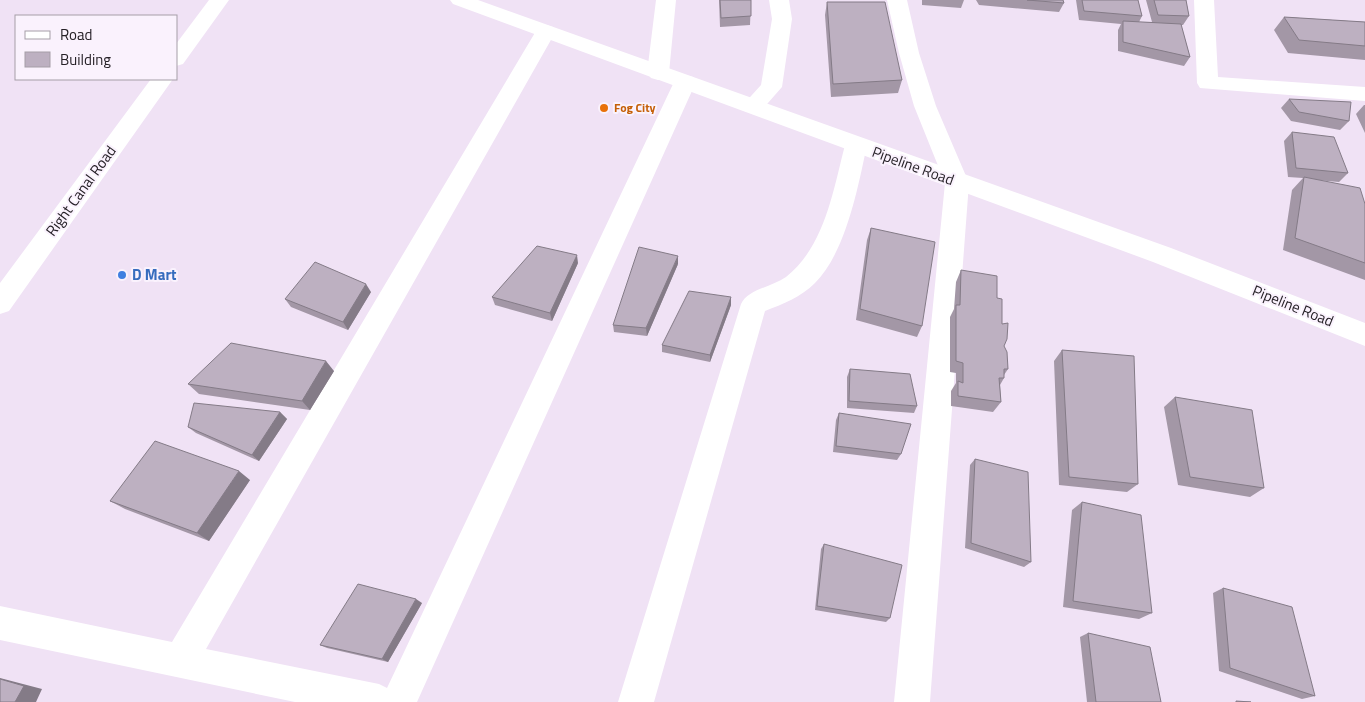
<svg xmlns="http://www.w3.org/2000/svg" width="1365" height="702" font-family="'Titillium Web',sans-serif">
  <style>
    .lines { fill: none; stroke-linecap: round; stroke-linejoin: round }
    .minor { fill: #fff; fill-rule: evenodd }
    .tertiary { fill: #fff; fill-rule: evenodd }
    .wall { fill: #a397a6 }
    .shaded-wall { fill: #847b87 }
    .building { fill: #bdb0c1; stroke: #847b87 }
    .food-dot { fill: #e8710a; stroke: #faf2fd; stroke-width: 2 }
    .shop-dot { fill: #3f7fe0; stroke: #faf2fd; stroke-width: 2 }
    .labels { text-anchor: middle; stroke-width: 4; stroke-linejoin: round; paint-order: stroke }
    .far-food-label { font-size: 12px; font-weight: bold; fill: #c56008; stroke: #faf2fd; text-anchor: start }
    .street-label { font-size: 15px; fill: #262127; stroke: #faf2fd }
    .shop-label { font-size: 15px; font-weight: bold; fill: #366cbe; stroke: #faf2fd; text-anchor: start }
  </style>
  <rect width="100%" height="100%" fill="#f0e2f5"/>
  <g class="lines">
    <!-- minor -->
    <path class="minor" d="M656,0H676L669,73L665,78L658,80L651,78L647,73Z
      M769,0H789L792,19L782,87L761,111L753,113L745,111L742,106L761,85L772,19Z
      M887,0H907L919,53L936,106L969,183L930,702H894L945,183L914,106L899,53Z
      M1194,0H1214L1218,77L1365,87V101L1200,88L1197,83Z
      M546,25L553,27L556,31L206,649L379,684L387,688L674,82L677,77L685,75L693,77L696,82L417,702H295L0,640V606L172,642L536,31L539,27Z
      M856,137L864,139L867,145C858,187 846,252 815,283C801,297 783,304 765,311L654,702H618L741,304C748,289 772,287 786,277C825,246 833,191 845,145L848,139Z"/>
    <!-- tertiary -->
    <path class="tertiary" d="M209,0H229L183,64L176,66V44Z
      M450,0H478L1171,248L1365,323V346L1153,262L453,4Z
      M151,79H173L9,311L0,314V283Z"/>
  </g>
  <!-- wall -->
  <path class="wall" d="M719,0H751L750,25L720,27Z
    M922,0H964L961,8L922,5Z
    M976,0H1063L1064,3L1059,12L979,5Z
    M1076,0H1138L1142,16L1139,22H1152L1146,0H1186L1189,16L1183,25H1181L1190,57L1184,66L1118,51V30L1121,24L1079,20Z
    M827,2L902,80L898,93L831,97L825,15Z
    M1284,17L1365,22V60L1288,53L1274,30Z
    M1289,99L1349,121L1340,130L1291,121L1281,108Z
    M1364,105H1365V133L1356,114Z
    M1292,132L1348,173L1339,182L1316,180L1365,204V280L1283,250L1292,190L1303,178L1288,177L1284,141Z
    M871,228L922,326L917,337L856,320L867,240Z
    M578,263L552,321L495,305L492,297Z
    M678,264L647,336L614,332L613,325Z
    M961,270L997,298L1002,324L1004,346L1008,369L1004,375V378L1000,385L1001,402L993,412L951,406V391L956,383V373L950,372V317L954,309L956,282Z
    M371,292L348,330L291,307L285,299Z
    M731,297V305L710,362L662,352V345Z
    M1062,350L1138,484L1127,492L1059,485L1054,361Z
    M850,369L917,406L914,413L847,408V377Z
    M334,371L310,410L199,394L188,384Z
    M1175,397L1264,488L1250,497L1178,485L1164,407Z
    M280,412L287,419L259,461L196,433L188,427Z
    M839,413L901,454L897,460L833,452L836,420Z
    M975,459L1031,562L1024,567L965,548L970,465Z
    M250,480L209,541L125,509L110,501Z
    M1082,502L1152,613L1139,619L1063,607L1072,510Z
    M824,544L890,618L886,622L815,610L821,549Z
    M1223,588L1315,696L1302,699L1219,671L1213,593Z
    M422,603L388,662L327,648L320,645Z
    M1088,633L1161,702H1087L1080,637Z"/>
  <!-- shaded-wall -->
  <path class="shaded-wall" d="M577,255L578,263L552,321L550,313Z
    M678,256V264L647,336L646,328Z
    M366,284L371,292L348,330L343,322Z
    M731,297V305L710,362V355Z
    M326,361L334,371L310,410L302,401Z
    M280,412L287,419L259,461L252,455Z
    M239,471L250,480L209,541L197,533Z
    M416,599L422,603L388,662L382,659Z
    M0,678L42,689L36,702H15L0,679Z"/>
  <!-- building -->
  <path class="building" d="M720,0H751V16L721,18Z
    M1027,0H1063L1064,3Z
    M1082,0H1138L1142,16L1084,11Z
    M1154,0H1186L1189,16L1158,15Z
    M827,2H885L902,80L833,84Z
    M1284,17L1365,22V46L1299,40Z
    M1123,21L1181,24L1190,57L1123,42Z
    M1289,99L1351,102L1349,121L1299,112Z
    M1292,132L1334,137L1348,173L1296,168Z
    M1304,177L1360,188L1365,204V263L1295,238Z
    M871,228L935,242L922,326L860,309Z
    M537,246L577,255L550,313L492,297Z
    M639,247L678,256L646,328L613,325Z
    M315,262L366,284L343,322L285,299Z
    M961,270L997,276V298L1002,299V324L1008,323L1007,339L1004,346L1007,352L1008,369H1004V378H999L1001,402L958,396V381L963,383V363L956,361V305H960Z
    M689,291L731,297L710,355L662,345Z
    M231,343L326,361L302,401L188,384Z
    M1062,350L1134,356L1138,484L1069,477Z
    M850,369L910,374L917,406L849,401Z
    M1175,397L1252,410L1264,488L1190,477Z
    M194,403L280,412L252,455L188,427Z
    M839,413L911,424L901,454L836,446Z
    M155,441L239,471L197,533L110,501Z
    M975,459L1028,472L1031,562L971,543Z
    M1082,502L1141,515L1152,613L1073,601Z
    M824,544L902,565L890,618L817,606Z
    M358,584L416,599L382,659L320,645Z
    M1223,588L1292,607L1315,696L1230,668Z
    M1088,633L1150,647L1161,702H1096Z
    M0,679L24,686L15,702H0Z
    M1236,701L1251,702H1236Z"/>
  <!-- markers -->
  <circle class="food-dot" cx="604" cy="108" r="5"/>
  <circle class="shop-dot" cx="122" cy="275" r="5"/>
  <g class="labels">
    <!-- far-food labels -->
    <g class="far-food-label">
      <text x="614" y="112">Fog City</text>
    </g>
    <!-- street labels -->
    <g class="street-label">
      <text transform="translate(913 166) rotate(20)" y="5">Pipeline Road</text>
      <text transform="translate(81 191) rotate(-54)" y="5">Right Canal Road</text>
      <text transform="translate(1293 306) rotate(22)" y="5">Pipeline Road</text>
    </g>
    <!-- shop labels -->
    <g class="shop-label">
      <text x="132" y="280">D Mart</text>
    </g>
  </g>
  <!-- legend -->
  <rect x="15" y="15" width="162" height="65" fill="#faf2fd" stroke="#a59ea7"/>
  <rect x="25" y="31" width="25" height="8" fill="#ffffff" stroke="#a59ea7"/>
  <text x="60" y="40" font-size="15" fill="#262127">Road</text>
  <rect x="25" y="52" width="25" height="15" fill="#bdb0c1" stroke="#a59ea7"/>
  <text x="60" y="65" font-size="15" fill="#262127">Building</text>
</svg>
